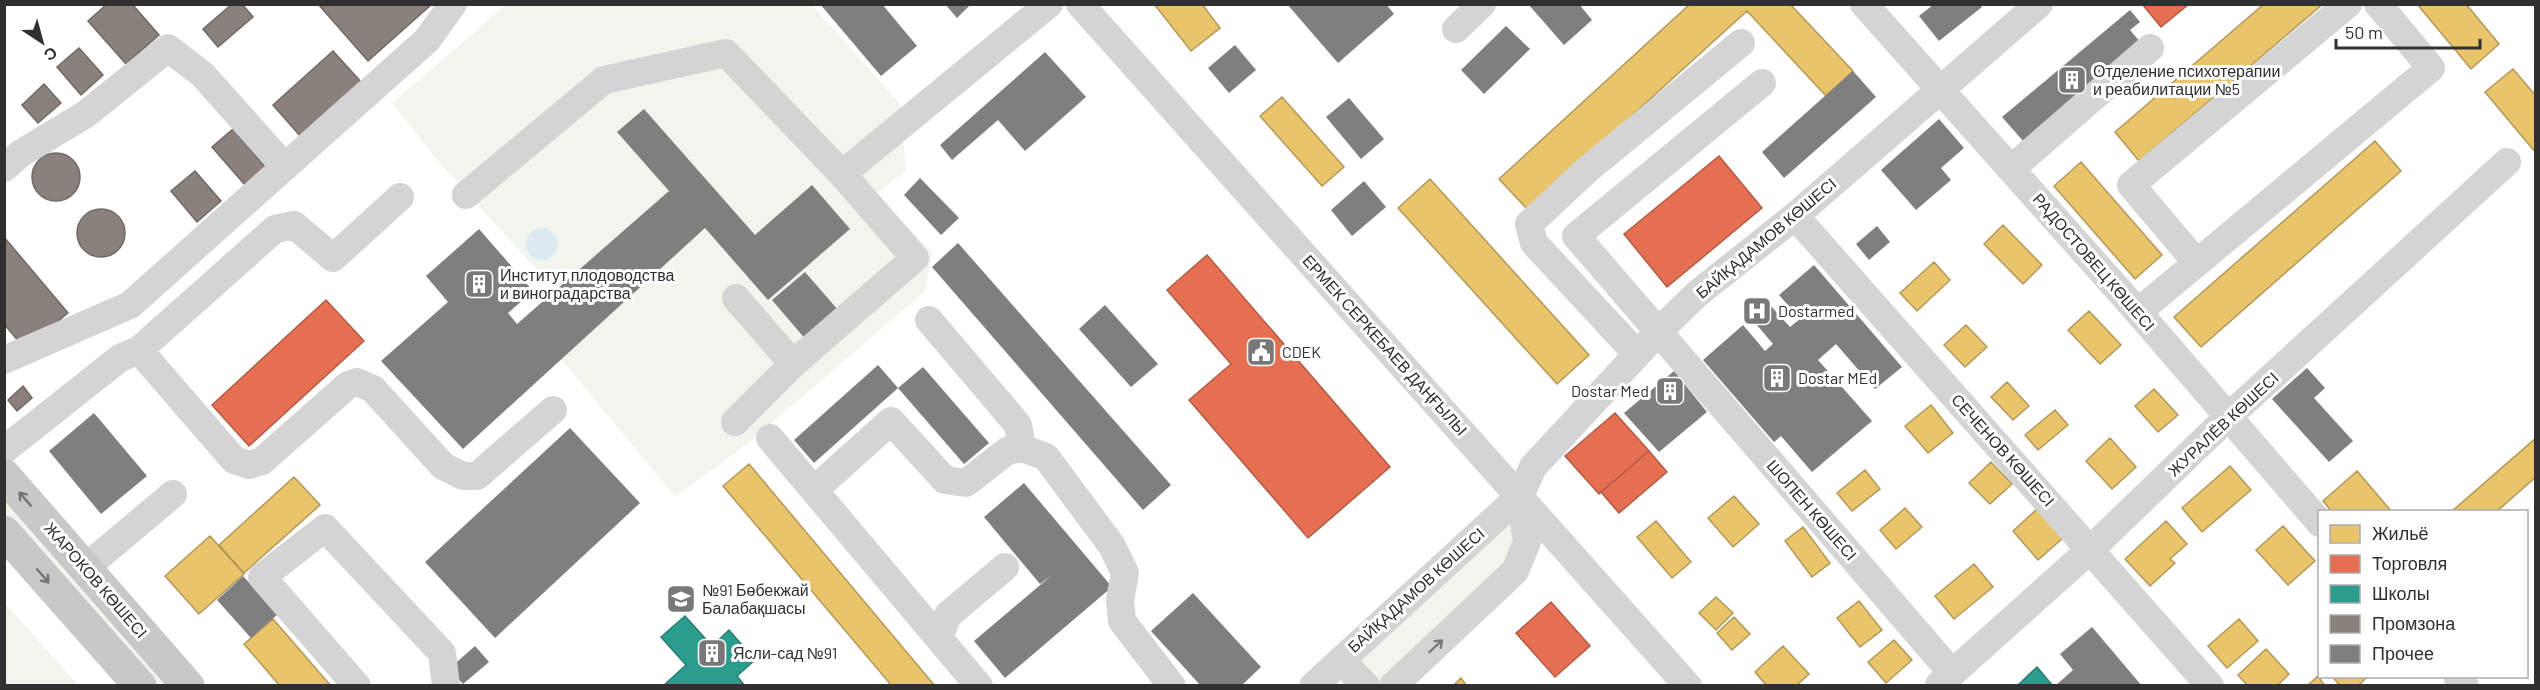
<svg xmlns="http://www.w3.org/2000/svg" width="2540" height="690" font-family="Barlow,sans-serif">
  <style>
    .green { fill: #f2f5ed }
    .water { fill: #dbebf1 }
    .homes { fill: #e9c46a; stroke: #b29859; stroke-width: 1.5 }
    .shops { fill: #e76f51; stroke: #b05c47; stroke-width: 1.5 }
    .schools { fill: #2a9d8f; stroke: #2c7c72; stroke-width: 1.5 }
    .industry { fill: #8a817c; stroke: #6f6965; stroke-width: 1.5 }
    .building { fill: #7f7f7f }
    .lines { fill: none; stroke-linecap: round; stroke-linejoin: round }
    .minor { stroke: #d4d4d4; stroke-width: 28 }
    .major { stroke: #c8c8c8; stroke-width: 33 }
    .oneway { stroke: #747474 }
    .oneway2 { stroke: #7a7a7a }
    .labels { text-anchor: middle; stroke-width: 6; stroke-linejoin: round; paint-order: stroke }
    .poi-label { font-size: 16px; fill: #303030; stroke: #fff; text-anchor: start }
    .street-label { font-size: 16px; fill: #303030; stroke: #fff }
  </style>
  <rect width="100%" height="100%" fill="#fff"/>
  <!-- green -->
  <path class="green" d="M720,4L812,5L900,104L906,171L876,194L932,252L925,291L752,440L675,497L559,356L588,326L438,161L392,103L506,5Z
    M4,492L173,685H147L5,524Z
    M1517,506L1519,556L1374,685L1319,686Z
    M5,603L78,685H5Z"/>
  <!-- water -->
  <path class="water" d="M526 244a16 16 0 1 1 32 0a16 16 0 1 1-32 0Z"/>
  <!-- homes -->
  <path class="homes" d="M1154,4H1202L1220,28L1191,51Z
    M1690,4H1790L1853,71L1826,96L1747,11L1528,210L1499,179Z
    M2264,4H2323L2139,161L2115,132Z
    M2417,4H2466L2499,44L2471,69Z
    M2513,69L2536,96V153L2485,92Z
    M1282,97L1344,167L1322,186L1260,116Z
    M2375,141L2401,171L2201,347L2174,317Z
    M2081,162L2162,255L2135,279L2054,186Z
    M1430,179L1589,355L1557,384L1398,208Z
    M2003,225L2042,265L2023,284L1984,244Z
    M1934,262L1950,280L1917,311L1900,293Z
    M2089,311L2121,345L2100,364L2068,330Z
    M1966,325L1987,347L1965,367L1944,345Z
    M2007,382L2029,406L2013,420L1991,397Z
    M2154,389L2178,415L2158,432L2135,406Z
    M1931,405L1953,433L1928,453L1905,426Z
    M2055,410L2068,425L2038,450L2025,435Z
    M2110,438L2136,467L2112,489L2086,461Z
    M2536,438V477L2496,512H2451Z
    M1991,462L2012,484L1990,504L1969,483Z
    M749,464L935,686H892L723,486Z
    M2230,466L2251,490L2202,532L2182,508Z
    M1865,470L1880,489L1852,511L1837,493Z
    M2357,471L2392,512H2332L2323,501Z
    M294,477L320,505L244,573L219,545Z
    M1734,496L1759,524L1733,547L1708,518Z
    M1905,508L1922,527L1896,549L1880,530Z
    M2037,509L2063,538L2038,560L2013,531Z
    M1656,521L1691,562L1672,578L1637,537Z
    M2166,521L2187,544L2170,559L2175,563L2150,586L2125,559Z
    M2283,526L2315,561L2288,585L2256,550Z
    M1803,527L1830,563L1812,577L1785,541Z
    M210,536L244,574L199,614L165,576Z
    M1974,564L1993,587L1954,619L1935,596Z
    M1716,597L1733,613L1716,630L1699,613Z
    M1859,601L1882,630L1860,647L1837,618Z
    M1734,617L1750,634L1732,650L1717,633Z
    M273,619L331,686H280L244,644Z
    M2239,619L2258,641L2227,668L2208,646Z
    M1894,640L1912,660L1886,683L1868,662Z
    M1783,646L1809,674L1796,686H1767L1755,672Z
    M2266,649L2289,674L2277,686H2248L2238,675Z
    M2318,676L2325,686H2307Z
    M2332,676H2368L2358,686H2340Z
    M1461,678L1467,686H1453Z"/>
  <!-- shops -->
  <path class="shops" d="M2142,4H2189L2161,27Z
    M1719,156L1762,208L1667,287L1624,234Z
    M1207,255L1390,467L1308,538L1189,400L1231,364L1167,290Z
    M326,300L364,341L249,446L212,405Z
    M1615,413L1649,451L1599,494L1565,456Z
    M1649,451L1667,472L1619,513L1601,492Z
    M1551,602L1590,646L1555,677L1516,633Z"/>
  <!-- schools -->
  <path class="schools" d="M685,616L712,646L729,630L755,660L737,676L745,686H663L686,665L661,637Z
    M2037,667L2053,686H2017Z"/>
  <!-- industry -->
  <path class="industry" d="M107,4H132L159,35L126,64L88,21Z
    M232,4H242L253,17L218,47L203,29Z
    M318,4H432L368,61Z
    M79,48L103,75L81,95L57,67Z
    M333,51L362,83L301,137L273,105Z
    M44,84L61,103L38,123L22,105Z
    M233,129L266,168L245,185L212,147Z
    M32 177a24 24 0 1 1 48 0a24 24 0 1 1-48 0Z
    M195,171L221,201L197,222L171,191Z
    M77 233a24 24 0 1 1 48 0a24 24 0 1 1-48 0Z
    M4,237L68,313L25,349L4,324Z
    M23,386L32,398L17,411L8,400Z"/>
  <!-- building -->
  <path class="building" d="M820,4H882L917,46L881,76Z
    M945,4H971L957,18Z
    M1287,4H1386L1394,14L1338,63Z
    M1528,4H1579L1592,20L1564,45Z
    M1934,4H1980L1982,7L1939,41L1919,16Z
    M2130,10L2140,22L2130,30L2141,43L2024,142L2002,117Z
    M1506,26L1530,49L1484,94L1461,70Z
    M1235,45L1256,70L1229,93L1208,68Z
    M1045,52L1086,97L1025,151L998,120L952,160L940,145Z
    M1853,71L1876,97L1784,178L1762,152Z
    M1349,98L1384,139L1361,159L1326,117Z
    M644,109L755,235L812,185L850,229L768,300L705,228L463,449L381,361L448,302L426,276L479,229L533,291L508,313L517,324L669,191L617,132Z
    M1939,119L1964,148L1941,168L1951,180L1916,210L1881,170Z
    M920,178L959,218L941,235L904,195Z
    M1364,181L1386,207L1352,236L1331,210Z
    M1877,226L1890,242L1869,260L1856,244Z
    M958,243L1171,485L1143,510L932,267Z
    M1814,265L1902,367L1875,389L1836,344L1818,360L1872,421L1812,472L1781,436L1774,442L1703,360L1743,325L1765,351L1773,344L1751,318L1768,303L1790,327L1800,319L1779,295Z
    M805,272L839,311L807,341L772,300Z
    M1105,305L1158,364L1131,387L1079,329Z
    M878,365L898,388L814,463L794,440Z
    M923,367L989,443L964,464L898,388Z
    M2307,368L2325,388L2314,398L2353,441L2329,462L2272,399Z
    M1674,371L1707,412L1659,452L1624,413Z
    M94,413L147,476L101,514L49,451Z
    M570,428L640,503L495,638L425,562Z
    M1024,483L1112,587L1005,678L974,641L1052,575L1040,584L984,517Z
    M243,576L278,614L251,638L217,600Z
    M1193,593L1261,667L1241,686H1201L1151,631Z
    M2092,627L2142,686H2055L2073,670L2060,654Z
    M475,646L489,662L463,684L449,669Z"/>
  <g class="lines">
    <!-- minor -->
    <path class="minor" d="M1080,4L1688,686
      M1864,4L2138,312L2320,523
      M1456,29L1482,4
      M1762,83L1576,236L1952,673
      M4,168L20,154L86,114L168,48L203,75L285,167
      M2011,169L2150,48
      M466,195L604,80L726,53L842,174L1049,4
      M1795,216L2210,686
      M2197,263L2131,185L2348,4
      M736,298L793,364L915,258L842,174
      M2138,312L2431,68L2378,4
      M929,320L1018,425L1022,448
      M139,350L275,229L294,225L333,258L400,197
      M1637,354L1534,243L1529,224L1587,170L1741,43
      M4,360L130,305L427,40L453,4
      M735,422L793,364
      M770,438L979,686
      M4,450L120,358L139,350L234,460L249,465L262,461L348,385L357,382L373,389L443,466L463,476H477L553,410
      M814,490L891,421L945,480L966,483L1007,451L1022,448L1046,457L1112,546L1125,573L1120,600L1122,621L1172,686
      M85,568L173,494
      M939,638L948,615L1005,567
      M1341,660L1366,686
      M2457,676L2465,686
      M1939,685L2091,549L2228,417L2507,162
      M357,686L262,577L325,528L442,653L446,686
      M1313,686L1520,496L1533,467L1658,332L1697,294L1795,216L2039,4
      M1393,686L1515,571L1527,542L1520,496"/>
    <!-- major -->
    <path class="major" d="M4,475L188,686
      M4,532L140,686"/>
  </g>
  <!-- one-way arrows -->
  <defs><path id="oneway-shaft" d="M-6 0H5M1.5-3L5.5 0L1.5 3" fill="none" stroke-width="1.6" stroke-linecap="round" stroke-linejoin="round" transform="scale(1.5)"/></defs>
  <g class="oneway">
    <use href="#oneway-shaft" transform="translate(25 499) rotate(-131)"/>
    <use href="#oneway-shaft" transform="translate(43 576) rotate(49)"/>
  </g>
  <use class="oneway2" href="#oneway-shaft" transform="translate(1436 646) rotate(-43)"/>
  <!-- icons -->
  <defs>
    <g id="building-square" transform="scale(1.5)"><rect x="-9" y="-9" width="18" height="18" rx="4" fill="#787878" stroke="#fff"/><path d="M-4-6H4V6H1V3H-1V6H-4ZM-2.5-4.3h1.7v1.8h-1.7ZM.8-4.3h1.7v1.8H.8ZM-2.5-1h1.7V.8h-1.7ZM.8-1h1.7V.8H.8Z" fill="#fff"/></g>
    <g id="hospital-square" transform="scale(1.5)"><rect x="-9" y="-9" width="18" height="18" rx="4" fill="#787878" stroke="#fff"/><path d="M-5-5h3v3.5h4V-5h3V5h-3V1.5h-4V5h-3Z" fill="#fff"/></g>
    <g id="civic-square" transform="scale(1.5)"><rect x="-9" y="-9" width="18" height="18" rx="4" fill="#787878" stroke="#fff"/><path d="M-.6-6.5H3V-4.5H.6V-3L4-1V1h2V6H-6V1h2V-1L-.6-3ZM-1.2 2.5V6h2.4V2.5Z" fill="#fff"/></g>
    <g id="school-square" transform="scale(1.5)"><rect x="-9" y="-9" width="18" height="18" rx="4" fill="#787878" stroke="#fff"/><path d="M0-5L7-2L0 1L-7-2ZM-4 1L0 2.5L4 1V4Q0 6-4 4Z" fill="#fff"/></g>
  </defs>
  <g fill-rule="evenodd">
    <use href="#building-square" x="2072" y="80"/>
    <use href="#building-square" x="479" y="284"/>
    <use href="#hospital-square" x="1757" y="311"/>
    <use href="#civic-square" x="1261" y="352"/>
    <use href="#building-square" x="1777" y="378"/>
    <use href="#building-square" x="1670" y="391"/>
    <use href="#school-square" x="681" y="599"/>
    <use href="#building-square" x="712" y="653"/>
  </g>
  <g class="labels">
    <!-- poi labels -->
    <g class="poi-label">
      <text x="2093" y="77">Отделение психотерапии<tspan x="2093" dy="18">и реабилитации №5</tspan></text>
      <text x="500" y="281">Институт плодоводства<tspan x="500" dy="18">и виноградарства</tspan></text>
      <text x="1778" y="317">Dostarmed</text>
      <text x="1282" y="358">CDEK</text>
      <text x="1798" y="384">Dostar MEd</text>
      <text x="1649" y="397" text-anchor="end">Dostar Med</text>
      <text x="702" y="596">№91 Бөбекжай<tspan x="702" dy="18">Балабақшасы</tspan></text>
      <text x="733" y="659">Ясли-сад №91</text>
    </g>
    <!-- street labels -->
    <g class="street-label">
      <text transform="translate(1766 238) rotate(-40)" y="6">БАЙҚАДАМОВ КӨШЕСІ</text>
      <text transform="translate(2094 262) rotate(49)" y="6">РАДОСТОВЕЦ КӨШЕСІ</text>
      <text transform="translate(1385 345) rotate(48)" y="6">ЕРМЕК СЕРКЕБАЕВ ДАҢҒЫЛЫ</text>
      <text transform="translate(2223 424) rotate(-43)" y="6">ЖУРАЛЁВ КӨШЕСІ</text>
      <text transform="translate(2003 450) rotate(48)" y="6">СЕЧЕНОВ КӨШЕСІ</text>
      <text transform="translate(1812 510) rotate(49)" y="6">ШОПЕН КӨШЕСІ</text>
      <text transform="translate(96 580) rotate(49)" y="6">ЖАРОКОВ КӨШЕСІ</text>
      <text transform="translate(1416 590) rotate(-42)" y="6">БАЙҚАДАМОВ КӨШЕСІ</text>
    </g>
  </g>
  <!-- border -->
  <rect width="2540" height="690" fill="none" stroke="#303030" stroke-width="12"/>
  <!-- legend -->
  <rect x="2318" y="510" width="210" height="168" fill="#ffffff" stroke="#acacac" stroke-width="1.5"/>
  <rect x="2330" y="525" width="30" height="18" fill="#e9c46a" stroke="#acacac" stroke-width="1.5"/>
  <text x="2372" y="540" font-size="18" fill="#303030">Жильё</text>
  <rect x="2330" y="555" width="30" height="18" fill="#e76f51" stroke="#acacac" stroke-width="1.5"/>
  <text x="2372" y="570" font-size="18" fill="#303030">Торговля</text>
  <rect x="2330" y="585" width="30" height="18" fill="#2a9d8f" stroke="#acacac" stroke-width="1.5"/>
  <text x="2372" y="600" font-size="18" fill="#303030">Школы</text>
  <rect x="2330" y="615" width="30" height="18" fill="#8a817c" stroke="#acacac" stroke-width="1.5"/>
  <text x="2372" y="630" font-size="18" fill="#303030">Промзона</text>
  <rect x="2330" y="645" width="30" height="18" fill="#7f7f7f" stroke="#acacac" stroke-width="1.5"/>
  <text x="2372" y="660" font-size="18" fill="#303030">Прочее</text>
  <!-- north arrow -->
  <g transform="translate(42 42) rotate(144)" stroke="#ffffff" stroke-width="4.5" paint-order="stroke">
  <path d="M0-4.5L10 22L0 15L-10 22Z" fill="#303030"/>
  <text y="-9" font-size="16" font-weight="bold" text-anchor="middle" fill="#303030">С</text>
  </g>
  <!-- scale -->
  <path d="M2336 39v9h144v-9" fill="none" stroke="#303030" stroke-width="3"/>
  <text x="2345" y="39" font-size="18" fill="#303030" stroke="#ffffff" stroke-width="4.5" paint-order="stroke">50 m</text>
</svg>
